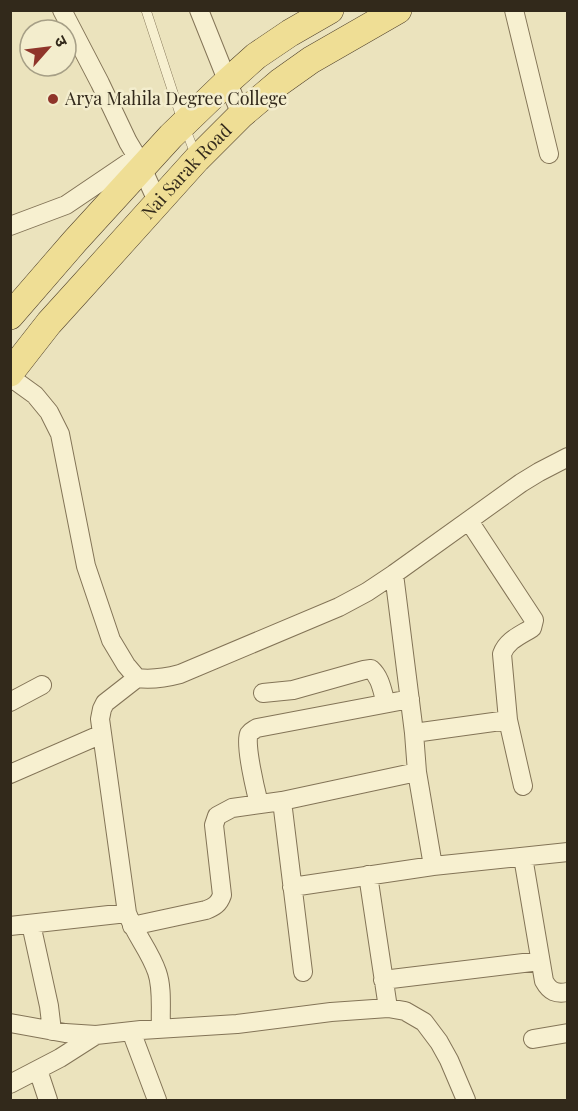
<svg xmlns="http://www.w3.org/2000/svg" width="578" height="1111" font-family="'Playfair Display','Noto Sans Devanagari',serif">
  <style>
    .lines { fill: none; stroke-linecap: round; stroke-linejoin: round }
    .service-casing { stroke: #837457; stroke-width: 10 }
    .minor-casing { stroke: #837457; stroke-width: 20 }
    .primary-casing { stroke: #50412c; stroke-width: 28 }
    .service { stroke: #f7f0d0; stroke-width: 9 }
    .minor { stroke: #f7f0d0; stroke-width: 18 }
    .primary { stroke: #efde95; stroke-width: 27 }
    .poi-dot { fill: #8f352a; stroke: #f3edcd; stroke-width: 2 }
    .labels { text-anchor: middle; stroke-width: 5; stroke-linejoin: round; paint-order: stroke }
    .poi-label { font-size: 18px; fill: #32291b; stroke: #f3edcd; text-anchor: start }
    .street-label { font-size: 18px; fill: #32291b; stroke: #f3edcd }
  </style>
  <rect width="100%" height="100%" fill="#ebe3bd"/>
  <g class="lines">
    <!-- service casing -->
    <g class="service-casing">
      <path id="service" d="M146,10L182,120L196,156"/>
    </g>
    <!-- minor casing -->
    <g class="minor-casing">
      <path id="minor" d="M62,10L100,83L128,142L137,157L158,203
        M199,10L241,115
        M514,10L549,154
        M10,226L66,205L137,157
        M10,379L17,382L35,395L49,412L60,434L86,566L111,640L126,665L137,678C153,680 165,678 180,674L339,607L367,592L394,574L521,483L539,472L568,457
        M469,521L534,620L532,628C521,635 507,640 502,654L508,720L523,786
        M137,678L105,703L102,709L100,719L127,913C135,934 150,951 157,972C163,989 160,1010 161,1028
        M263,693L293,690L364,670L371,669C381,678 382,691 386,703
        M10,702L42,685
        M414,733L508,720
        M10,774L102,734
        M259,804C256,792 244,742 249,734C251,731 254,730 257,728L410,699
        M523,857L544,981C550,992 556,994 568,992
        M433,866L568,852
        M368,875L388,1008
        M292,887L433,866L417,772
        M31,924L49,1006L52,1031
        M10,926L127,913
        M132,926L206,910C214,907 219,904 222,895L214,825L217,816L232,808L282,801
        M303,972L282,801L417,772L414,733L394,574
        M383,980L540,961
        M10,1023L65,1033L96,1035L141,1030L237,1024L331,1012L388,1008L405,1011L424,1022L439,1042L449,1060L466,1100
        M131,1031L157,1100
        M533,1039L568,1033
        M38,1070L48,1100
        M10,1084L60,1058L96,1035"/>
    </g>
    <!-- primary casing -->
    <g class="primary-casing">
      <g id="primary">
        <path d="M10,316L75,241L171,136L227,82L256,56L290,33L330,10"/>
        <path id="s1" d="M10,373L49,323L78,291L197,159L241,115L280,82L311,60L398,10"/>
      </g>
    </g>
    <!-- service -->
    <use href="#service" class="service"/>
    <!-- minor -->
    <use href="#minor" class="minor"/>
    <!-- primary -->
    <use href="#primary" class="primary"/>
  </g>
  <!-- markers -->
  <circle class="poi-dot" cx="53" cy="99" r="6"/>
  <g class="labels">
    <!-- poi labels -->
    <g class="poi-label">
      <text x="65" y="105">Arya Mahila Degree College</text>
    </g>
    <!-- street labels -->
    <g class="street-label">
      <text dy="6" stroke="none"><textPath href="#s1" startOffset="268">Nai Sarak Road</textPath></text>
    </g>
  </g>
  <!-- border -->
  <rect width="578" height="1111" fill="none" stroke="#32291b" stroke-width="24"/>
  <!-- north arrow -->
  <g transform="translate(48 48) rotate(62)"><circle r="28" fill="#f3edcd" stroke="#a69f86" stroke-width="1.5"/>
  <path d="M0-4.5L10 22L0 15L-10 22Z" fill="#8f352a"/>
  <text y="-9" font-size="16" font-weight="bold" text-anchor="middle" fill="#32291b">उ</text>
  </g>
</svg>
